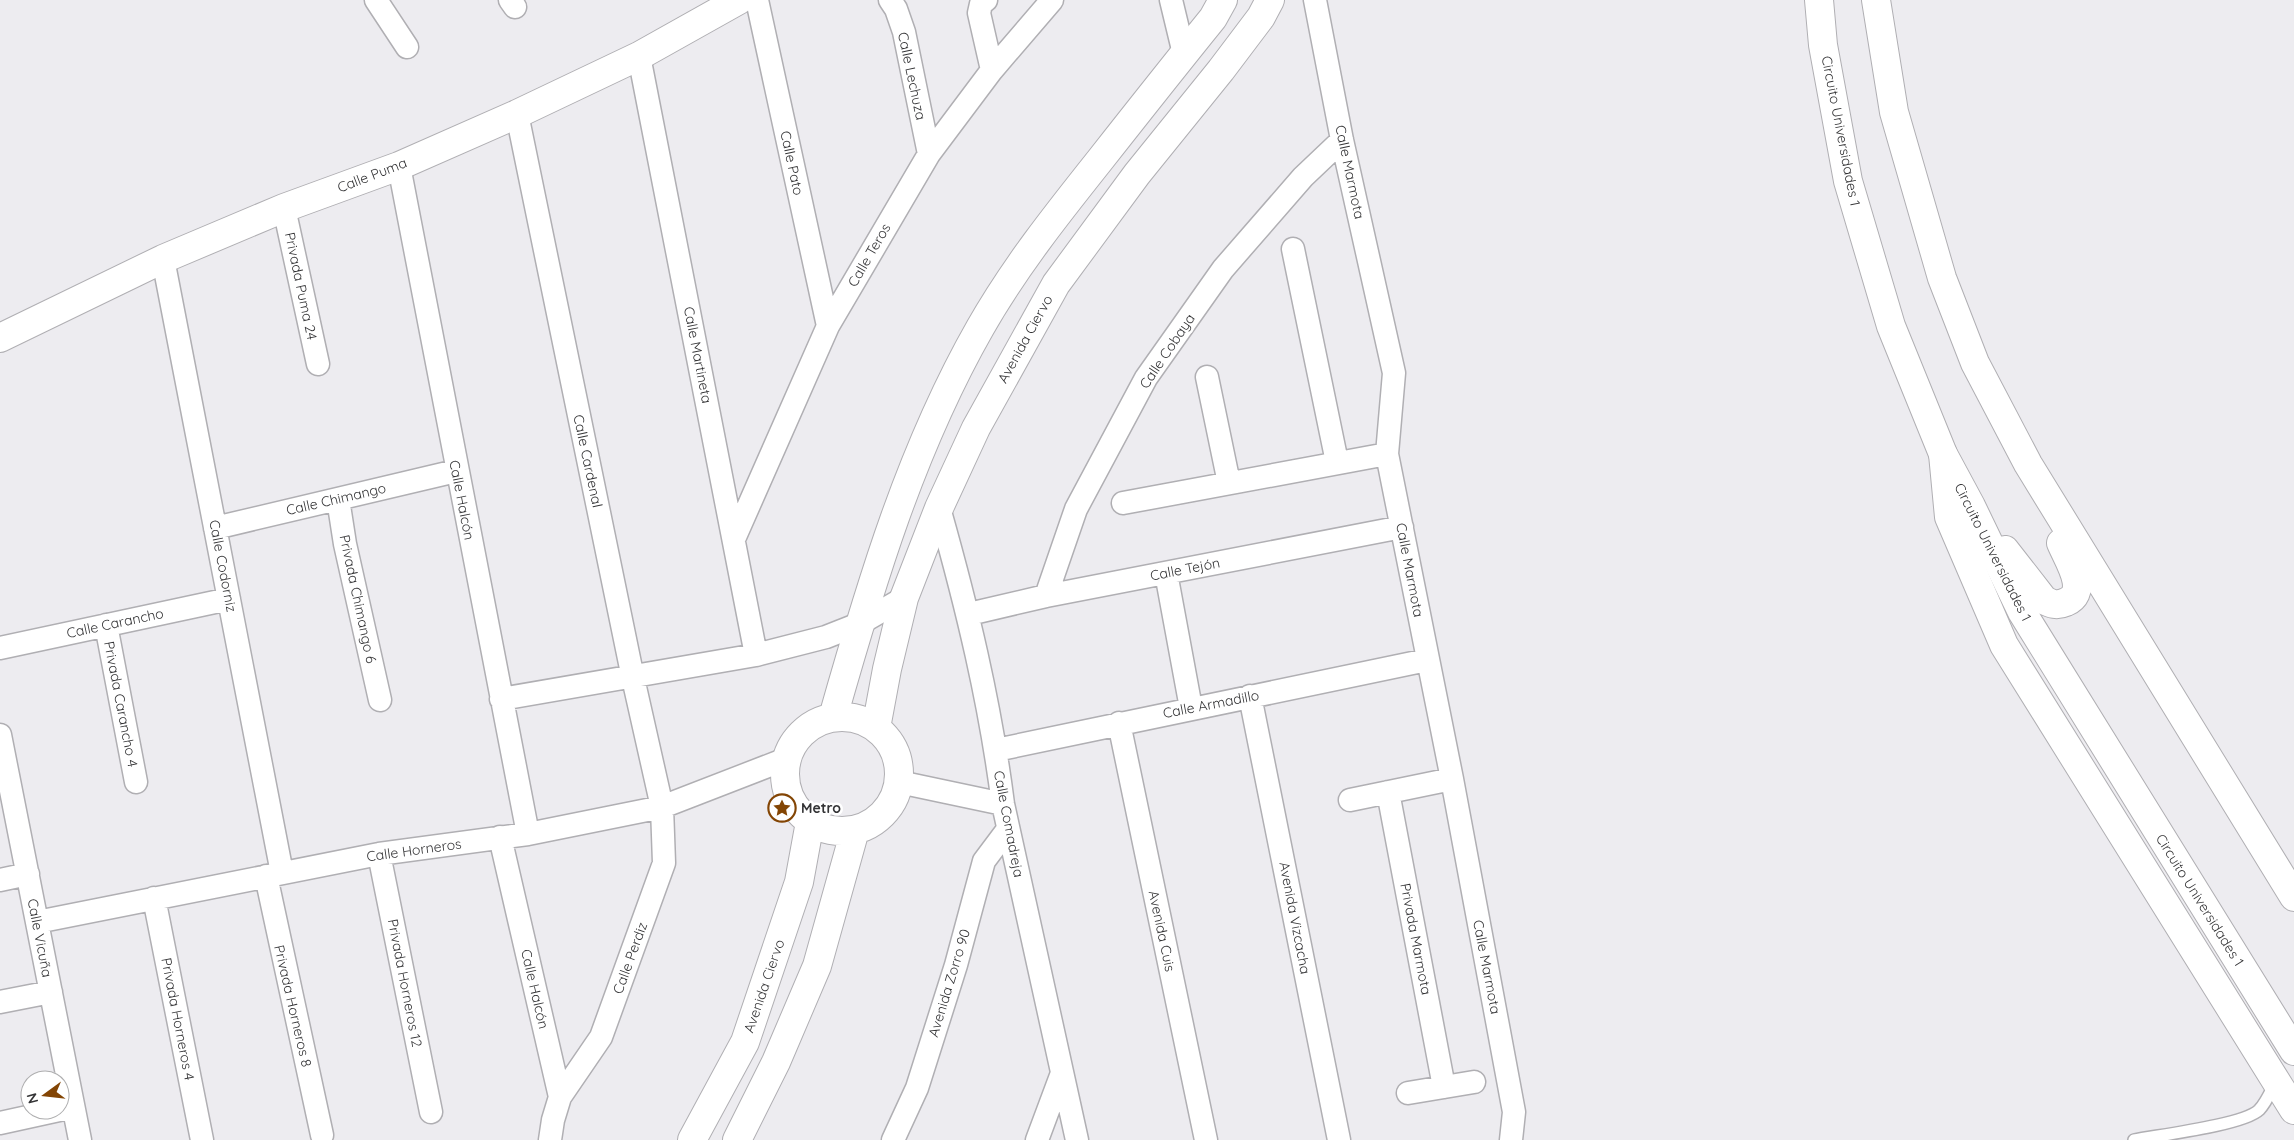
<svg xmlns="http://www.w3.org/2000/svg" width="2294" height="1140" font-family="Quicksand,sans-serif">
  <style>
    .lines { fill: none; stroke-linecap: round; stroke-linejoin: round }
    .service-casing { stroke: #b0afb3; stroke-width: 14 }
    .minor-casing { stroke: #b0afb3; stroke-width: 25 }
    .tertiary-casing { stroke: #b0afb3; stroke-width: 30 }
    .secondary-casing { stroke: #b0afb3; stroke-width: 30 }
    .trunk-casing { stroke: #b0afb3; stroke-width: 30 }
    .service { stroke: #fff; stroke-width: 11 }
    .minor { stroke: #fff; stroke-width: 22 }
    .tertiary { stroke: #fff; stroke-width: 28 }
    .secondary { stroke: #fff; stroke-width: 28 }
    .trunk { stroke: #fff; stroke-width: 28 }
    .labels { text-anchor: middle; stroke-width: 5; stroke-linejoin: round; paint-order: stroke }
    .street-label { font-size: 14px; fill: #343436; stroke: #fff }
    .poi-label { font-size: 14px; font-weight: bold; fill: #343436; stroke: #fff; text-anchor: start }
  </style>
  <rect width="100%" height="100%" fill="#edecf0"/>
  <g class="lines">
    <!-- service casing -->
    <g class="service-casing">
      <path id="service" d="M2134,1140C2160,1135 2243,1125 2259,1110C2266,1103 2271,1091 2275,1083"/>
    </g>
    <!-- minor casing -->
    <g class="minor-casing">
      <path id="minor" d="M376,0L407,47
        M510,0L515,7
        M757,0L828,326
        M890,0L896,9L904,32L929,154
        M986,0L981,4L979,13L992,70
        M1171,0L1184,54
        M1315,0L1342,140L1394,373L1387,454L1452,779L1514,1112L1511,1140
        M639,56L756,655
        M517,114L633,678L662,807L664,863L601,1037L560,1097
        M399,166L528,834
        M284,208L318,364
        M1293,249L1337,462
        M163,259L282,873
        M1207,377L1229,483
        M338,499L345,544L380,700
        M1123,503L1387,454
        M939,508C967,607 990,702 1003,804L1077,1140
        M215,528L456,471
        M734,539L828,326L929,154L992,70L1052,0
        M1166,573L1191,708
        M1046,596L1076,509L1146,378L1223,269L1303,177L1342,140
        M969,614L1046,596L1402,527
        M106,625L136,782
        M0,648L229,599
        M1250,696L1339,1140
        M501,699L756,655L826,637L859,624L904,598
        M1119,723L1206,1140
        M0,735L80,1140
        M996,750L1427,660
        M899,782L1003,804
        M1388,792L1444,1087
        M1350,800L1452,779
        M500,837L560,1097L553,1120L550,1140
        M379,854L431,1112
        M266,876L322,1135
        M0,880L28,874
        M154,898L202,1140
        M37,922L379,854L528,834L662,807L786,759
        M0,1002L51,992
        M1408,1093L1474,1082
        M0,1123L73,1107
        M893,1140L917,1088L956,965L984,861L1008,829
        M1037,1140L1062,1073"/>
    </g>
    <!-- tertiary casing -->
    <g class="tertiary-casing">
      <path id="tertiary" d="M0,338L163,259L284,208L399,166L517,114L639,56L739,0
        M785 774a57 57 0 1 1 114 0a57 57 0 1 1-114 0Z
        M833,717C871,583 911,449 980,328C1014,268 1057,214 1100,160C1137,113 1175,65 1213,18L1223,0
        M876,728L887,669L904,598L939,508L976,428L1056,284L1137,174L1221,70L1261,17L1270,0
        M692,1140L745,1042L799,882L810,822
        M737,1140L776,1062L817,966L855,830"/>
    </g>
    <!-- secondary casing -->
    <g class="secondary-casing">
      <path id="secondary" d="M1819,0L1823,45L1848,181L1891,326L1943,454L1971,506L2022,612L2294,1051
        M1876,0L1894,112L1942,278L1975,363L2028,464L2294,897
        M2005,550L2044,600C2051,604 2057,606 2066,602C2090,592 2068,560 2061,543"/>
    </g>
    <!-- trunk casing -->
    <g class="trunk-casing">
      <path id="trunk" d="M1943,454L1949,517L2004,645L2294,1110"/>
    </g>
    <!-- service -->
    <use href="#service" class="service"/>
    <!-- minor -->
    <use href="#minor" class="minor"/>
    <!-- tertiary -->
    <use href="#tertiary" class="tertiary"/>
    <!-- secondary -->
    <use href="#secondary" class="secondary"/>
    <!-- trunk -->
    <use href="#trunk" class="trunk"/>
  </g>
  <!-- icons -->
  <defs>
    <g id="sight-ring" transform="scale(1.4375)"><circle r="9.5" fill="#fff" stroke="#834504" stroke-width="1.5"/><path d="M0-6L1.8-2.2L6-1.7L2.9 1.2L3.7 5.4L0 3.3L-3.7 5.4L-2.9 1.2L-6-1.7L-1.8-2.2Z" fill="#834504"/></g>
  </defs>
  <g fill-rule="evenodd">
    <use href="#sight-ring" x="782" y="808"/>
  </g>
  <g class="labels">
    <!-- street labels -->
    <g class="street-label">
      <text transform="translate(912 76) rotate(78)" y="5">Calle Lechuza</text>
      <text transform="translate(1841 131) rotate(79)" y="5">Circuito Universidades 1</text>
      <text transform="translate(792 163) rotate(78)" y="5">Calle Pato</text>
      <text transform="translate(1350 172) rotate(78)" y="5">Calle Marmota</text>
      <text transform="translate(372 175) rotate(-21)" y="5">Calle Puma</text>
      <text transform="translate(869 255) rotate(-60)" y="5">Calle Teros</text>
      <text transform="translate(301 286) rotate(78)" y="5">Privada Puma 24</text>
      <text transform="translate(1025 339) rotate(-61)" y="5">Avenida Ciervo</text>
      <text transform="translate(1167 351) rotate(-56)" y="5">Calle Cobaya</text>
      <text transform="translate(698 355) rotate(79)" y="5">Calle Martineta</text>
      <text transform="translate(588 461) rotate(78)" y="5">Calle Cardenal</text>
      <text transform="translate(336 499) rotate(-13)" y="5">Calle Chimango</text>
      <text transform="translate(462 500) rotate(79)" y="5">Calle Halcón</text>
      <text transform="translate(1993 552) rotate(63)" y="5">Circuito Universidades 1</text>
      <text transform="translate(223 566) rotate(79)" y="5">Calle Codorniz</text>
      <text transform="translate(1185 569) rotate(-11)" y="5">Calle Tejón</text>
      <text transform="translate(1410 570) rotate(79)" y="5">Calle Marmota</text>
      <text transform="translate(358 599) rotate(78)" y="5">Privada Chimango 6</text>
      <text transform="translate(115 623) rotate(-12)" y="5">Calle Carancho</text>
      <text transform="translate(121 704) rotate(79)" y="5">Privada Carancho 4</text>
      <text transform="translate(1211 704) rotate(-11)" y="5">Calle Armadillo</text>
      <text transform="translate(1009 824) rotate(79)" y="5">Calle Comadreja</text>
      <text transform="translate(414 850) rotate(-8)" y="5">Calle Horneros</text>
      <text transform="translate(2200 900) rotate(58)" y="5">Circuito Universidades 1</text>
      <text transform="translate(1295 918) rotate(79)" y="5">Avenida Vizcacha</text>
      <text transform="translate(1162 931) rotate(78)" y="5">Avenida Cuis</text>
      <text transform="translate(40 938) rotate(79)" y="5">Calle Vicuña</text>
      <text transform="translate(1416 939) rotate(79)" y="5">Privada Marmota</text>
      <text transform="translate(630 958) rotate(-70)" y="5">Calle Perdiz</text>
      <text transform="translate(1487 967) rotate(79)" y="5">Calle Marmota</text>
      <text transform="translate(405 983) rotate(79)" y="5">Privada Horneros 12</text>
      <text transform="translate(949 983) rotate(-73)" y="5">Avenida Zorro 90</text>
      <text transform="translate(764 986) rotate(-71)" y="5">Avenida Ciervo</text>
      <text transform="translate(535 989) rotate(77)" y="5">Calle Halcón</text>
      <text transform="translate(293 1006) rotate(77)" y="5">Privada Horneros 8</text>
      <text transform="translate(178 1019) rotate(79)" y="5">Privada Horneros 4</text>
    </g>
    <!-- poi labels -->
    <g class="poi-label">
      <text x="801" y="813">Metro</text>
    </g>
  </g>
  <!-- north arrow -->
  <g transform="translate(45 1095) rotate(255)"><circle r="24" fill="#ffffff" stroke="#aeaeaf"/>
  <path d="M0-4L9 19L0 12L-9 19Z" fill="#834504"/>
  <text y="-8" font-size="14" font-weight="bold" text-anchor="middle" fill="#343436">N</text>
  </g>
</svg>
